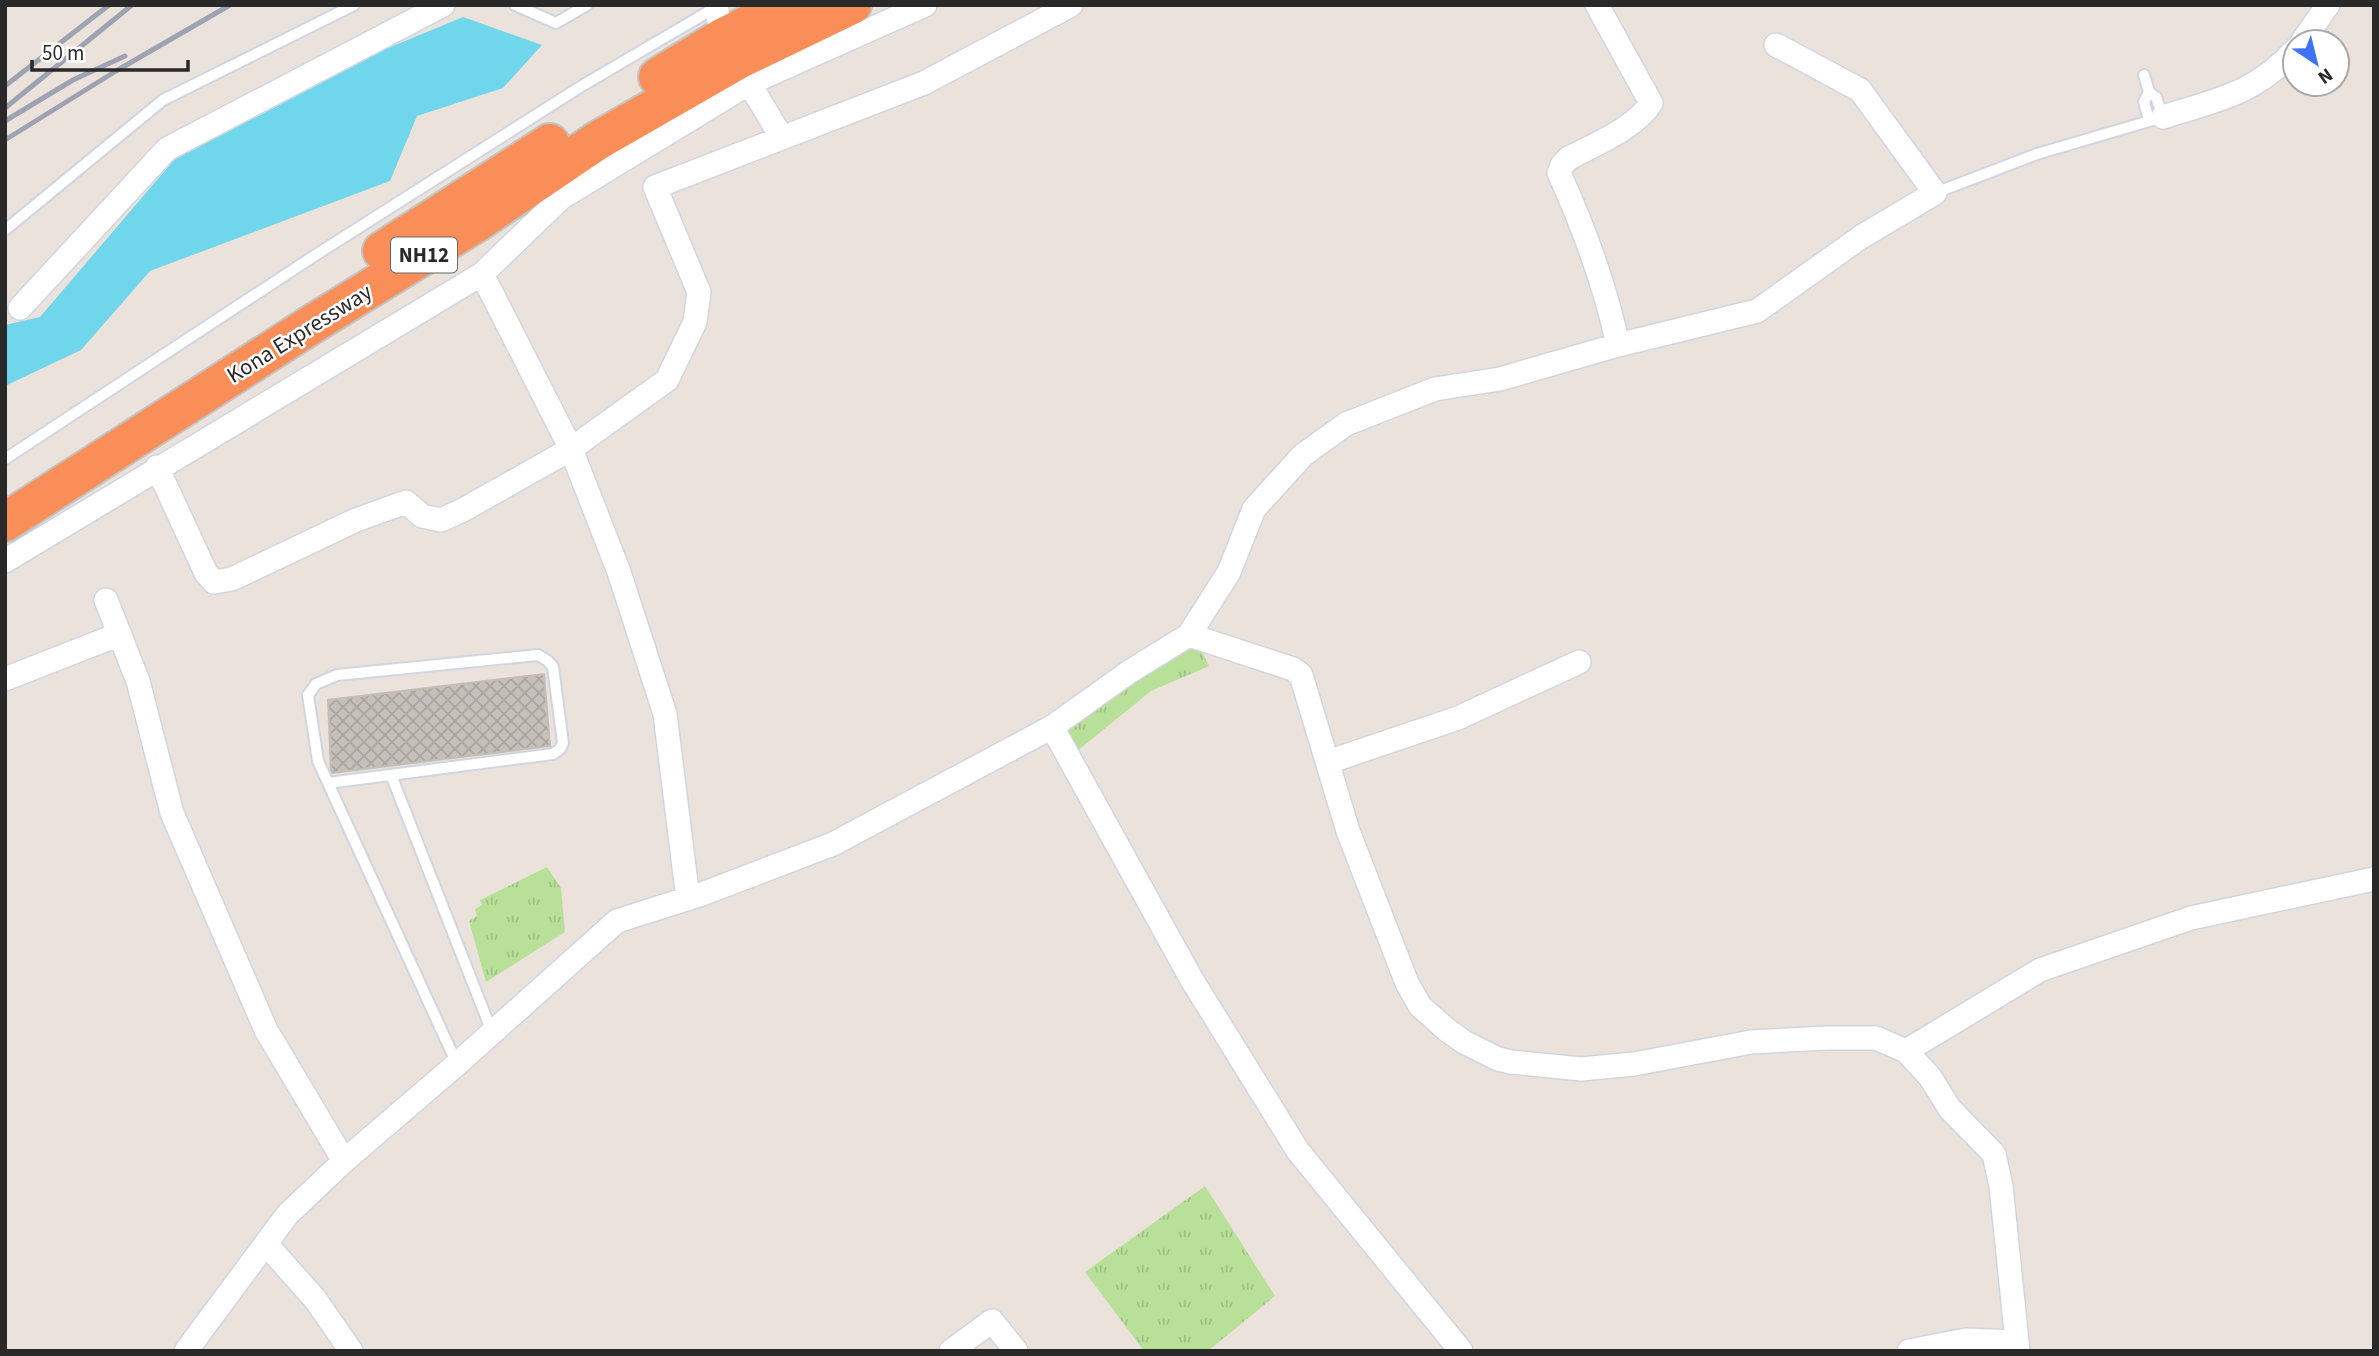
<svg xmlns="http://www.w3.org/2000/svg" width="2379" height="1356" font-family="'Source Sans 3',sans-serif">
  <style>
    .park { fill: url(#park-tufts) }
    .water { fill: #70d6eb }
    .building { fill: url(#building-cross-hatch); stroke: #c6beb5; stroke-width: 2 }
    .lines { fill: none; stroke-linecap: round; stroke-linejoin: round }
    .lane-casing { stroke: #d0d5e2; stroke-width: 14 }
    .street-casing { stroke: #d0d5e2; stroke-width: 26 }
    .highway-casing { stroke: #c3c3c3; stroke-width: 42 }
    .lane { stroke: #fff; stroke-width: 10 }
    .street { stroke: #fff; stroke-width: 23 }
    .highway { stroke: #f98e58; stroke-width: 38 }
    .rail { stroke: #9ea3b3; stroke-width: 5 }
    .labels { text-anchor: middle; stroke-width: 5; stroke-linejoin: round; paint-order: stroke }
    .shield { fill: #fff; stroke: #696969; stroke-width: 2 }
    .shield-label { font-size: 21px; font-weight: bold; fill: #292929 }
    .street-label { font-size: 23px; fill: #292929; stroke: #fff }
  </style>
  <defs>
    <pattern id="park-tufts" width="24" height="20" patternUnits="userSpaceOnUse" patternTransform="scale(1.75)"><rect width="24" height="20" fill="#b8e099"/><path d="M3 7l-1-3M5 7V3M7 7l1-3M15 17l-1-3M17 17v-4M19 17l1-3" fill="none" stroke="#9ec084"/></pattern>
    <pattern id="building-cross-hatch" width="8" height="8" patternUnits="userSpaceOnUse" patternTransform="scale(1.75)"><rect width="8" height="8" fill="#c6c0bb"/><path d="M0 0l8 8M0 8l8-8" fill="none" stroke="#aaa5a1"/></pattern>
  </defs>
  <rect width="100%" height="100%" fill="#ebe3db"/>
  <!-- park -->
  <path class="park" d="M1176,646L1202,652L1209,666L1151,691L1076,752L1055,728Z
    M547,867L561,888L565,932L486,982L469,921L477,916L475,909L482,905L480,900Z
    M1205,1186L1275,1296L1208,1351H1144L1085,1272Z"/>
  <!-- water -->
  <path class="water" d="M463,17L542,45L503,88L417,116L390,181L150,271L81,350L5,386V325L40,317L174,160L388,48Z"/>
  <!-- building -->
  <path class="building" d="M544,674L550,746L331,773L328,700Z"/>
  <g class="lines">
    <!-- lane casing -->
    <g class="lane-casing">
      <path id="lane" d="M515,5L556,23L587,5
        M2144,75L2149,92
        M1935,193L2037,154L2163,117L2156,97L2149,92L2144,102L2149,120
        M5,230L163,100L354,5
        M5,459L314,256L580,87L718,6
        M391,775L492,1032
        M328,783L553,754L560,749L563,743L553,667L548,661L538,655L337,675L316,684L308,695L318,761L328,783L457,1064"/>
    </g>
    <!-- street casing -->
    <g class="street-casing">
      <path id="street" d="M716,5L722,38L782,138
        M1597,5L1651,103C1637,127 1594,145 1569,158L1562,165L1559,173C1584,228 1605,285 1618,345
        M2302,42L2328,5
        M2163,117C2217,100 2255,94 2295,50
        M482,274L571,449L619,572L665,714L688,899
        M20,308L167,149L443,5
        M157,467L206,573L214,582L232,579L356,520L406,502L422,516L441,520L463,510L571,449L667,380L695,322L699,292L655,187L924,83L1071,5
        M5,561L482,274L561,198L748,84L925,5
        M106,600L138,681L172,813L266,1030L344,1161
        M1189,635L1293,669L1301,675L1348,831L1407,983L1420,1006L1447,1030L1464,1042L1498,1059L1511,1062L1581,1069L1634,1064L1751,1042L1827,1038H1876L1906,1051L1930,1077L1950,1109L1994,1154L2001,1186L2018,1351
        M5,679L120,634
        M1328,762L1458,718L1579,662
        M1906,1051L2040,970L2191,918L2374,879
        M266,1244L315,1299L351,1351
        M186,1351L287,1215L344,1161L457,1064L617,921L702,894L833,844L1052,727
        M951,1351L992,1321L1016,1351
        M1461,1351L1298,1151L1192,980L1052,727L1129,672L1189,635L1229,572L1254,509L1303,455L1346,424L1435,389L1500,379L1618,345L1757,311L1861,237L1935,193L1860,90L1776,45
        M1909,1351L1966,1340L2017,1342"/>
    </g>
    <!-- highway casing -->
    <g class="highway-casing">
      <path id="highway" d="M658,77L722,38L787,5
        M382,251L550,143
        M5,522L314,323L476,223L597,141L738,60L852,5"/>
    </g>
    <!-- lane -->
    <use href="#lane" class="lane"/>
    <!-- street -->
    <use href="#street" class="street"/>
    <!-- highway -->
    <use href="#highway" class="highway"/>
    <!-- rail -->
    <path class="rail" d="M5,86L109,5
      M5,108L132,5
      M5,121L73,80L125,56
      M5,140L116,71L230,5"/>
  </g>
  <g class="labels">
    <!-- shield labels -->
    <rect class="shield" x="391" y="237.5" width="66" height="35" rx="5"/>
    <g class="shield-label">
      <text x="424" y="262">NH12</text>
    </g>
    <!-- street labels -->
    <g class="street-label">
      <text transform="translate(299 333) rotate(-32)" y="8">Kona Expressway</text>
    </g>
  </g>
  <!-- border -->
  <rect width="2379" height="1356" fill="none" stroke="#292929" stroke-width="14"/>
  <!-- north arrow -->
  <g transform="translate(2316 63) rotate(145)"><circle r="33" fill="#ffffff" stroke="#a9a9a9" stroke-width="2"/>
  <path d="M0-5L12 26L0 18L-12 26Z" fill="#3f72f4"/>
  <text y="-10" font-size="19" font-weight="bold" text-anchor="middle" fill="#292929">N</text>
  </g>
  <!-- scale -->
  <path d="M32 60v10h156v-10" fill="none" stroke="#292929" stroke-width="3.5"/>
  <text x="42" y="60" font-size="21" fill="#292929" stroke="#ffffff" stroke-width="5" paint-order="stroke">50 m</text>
</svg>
